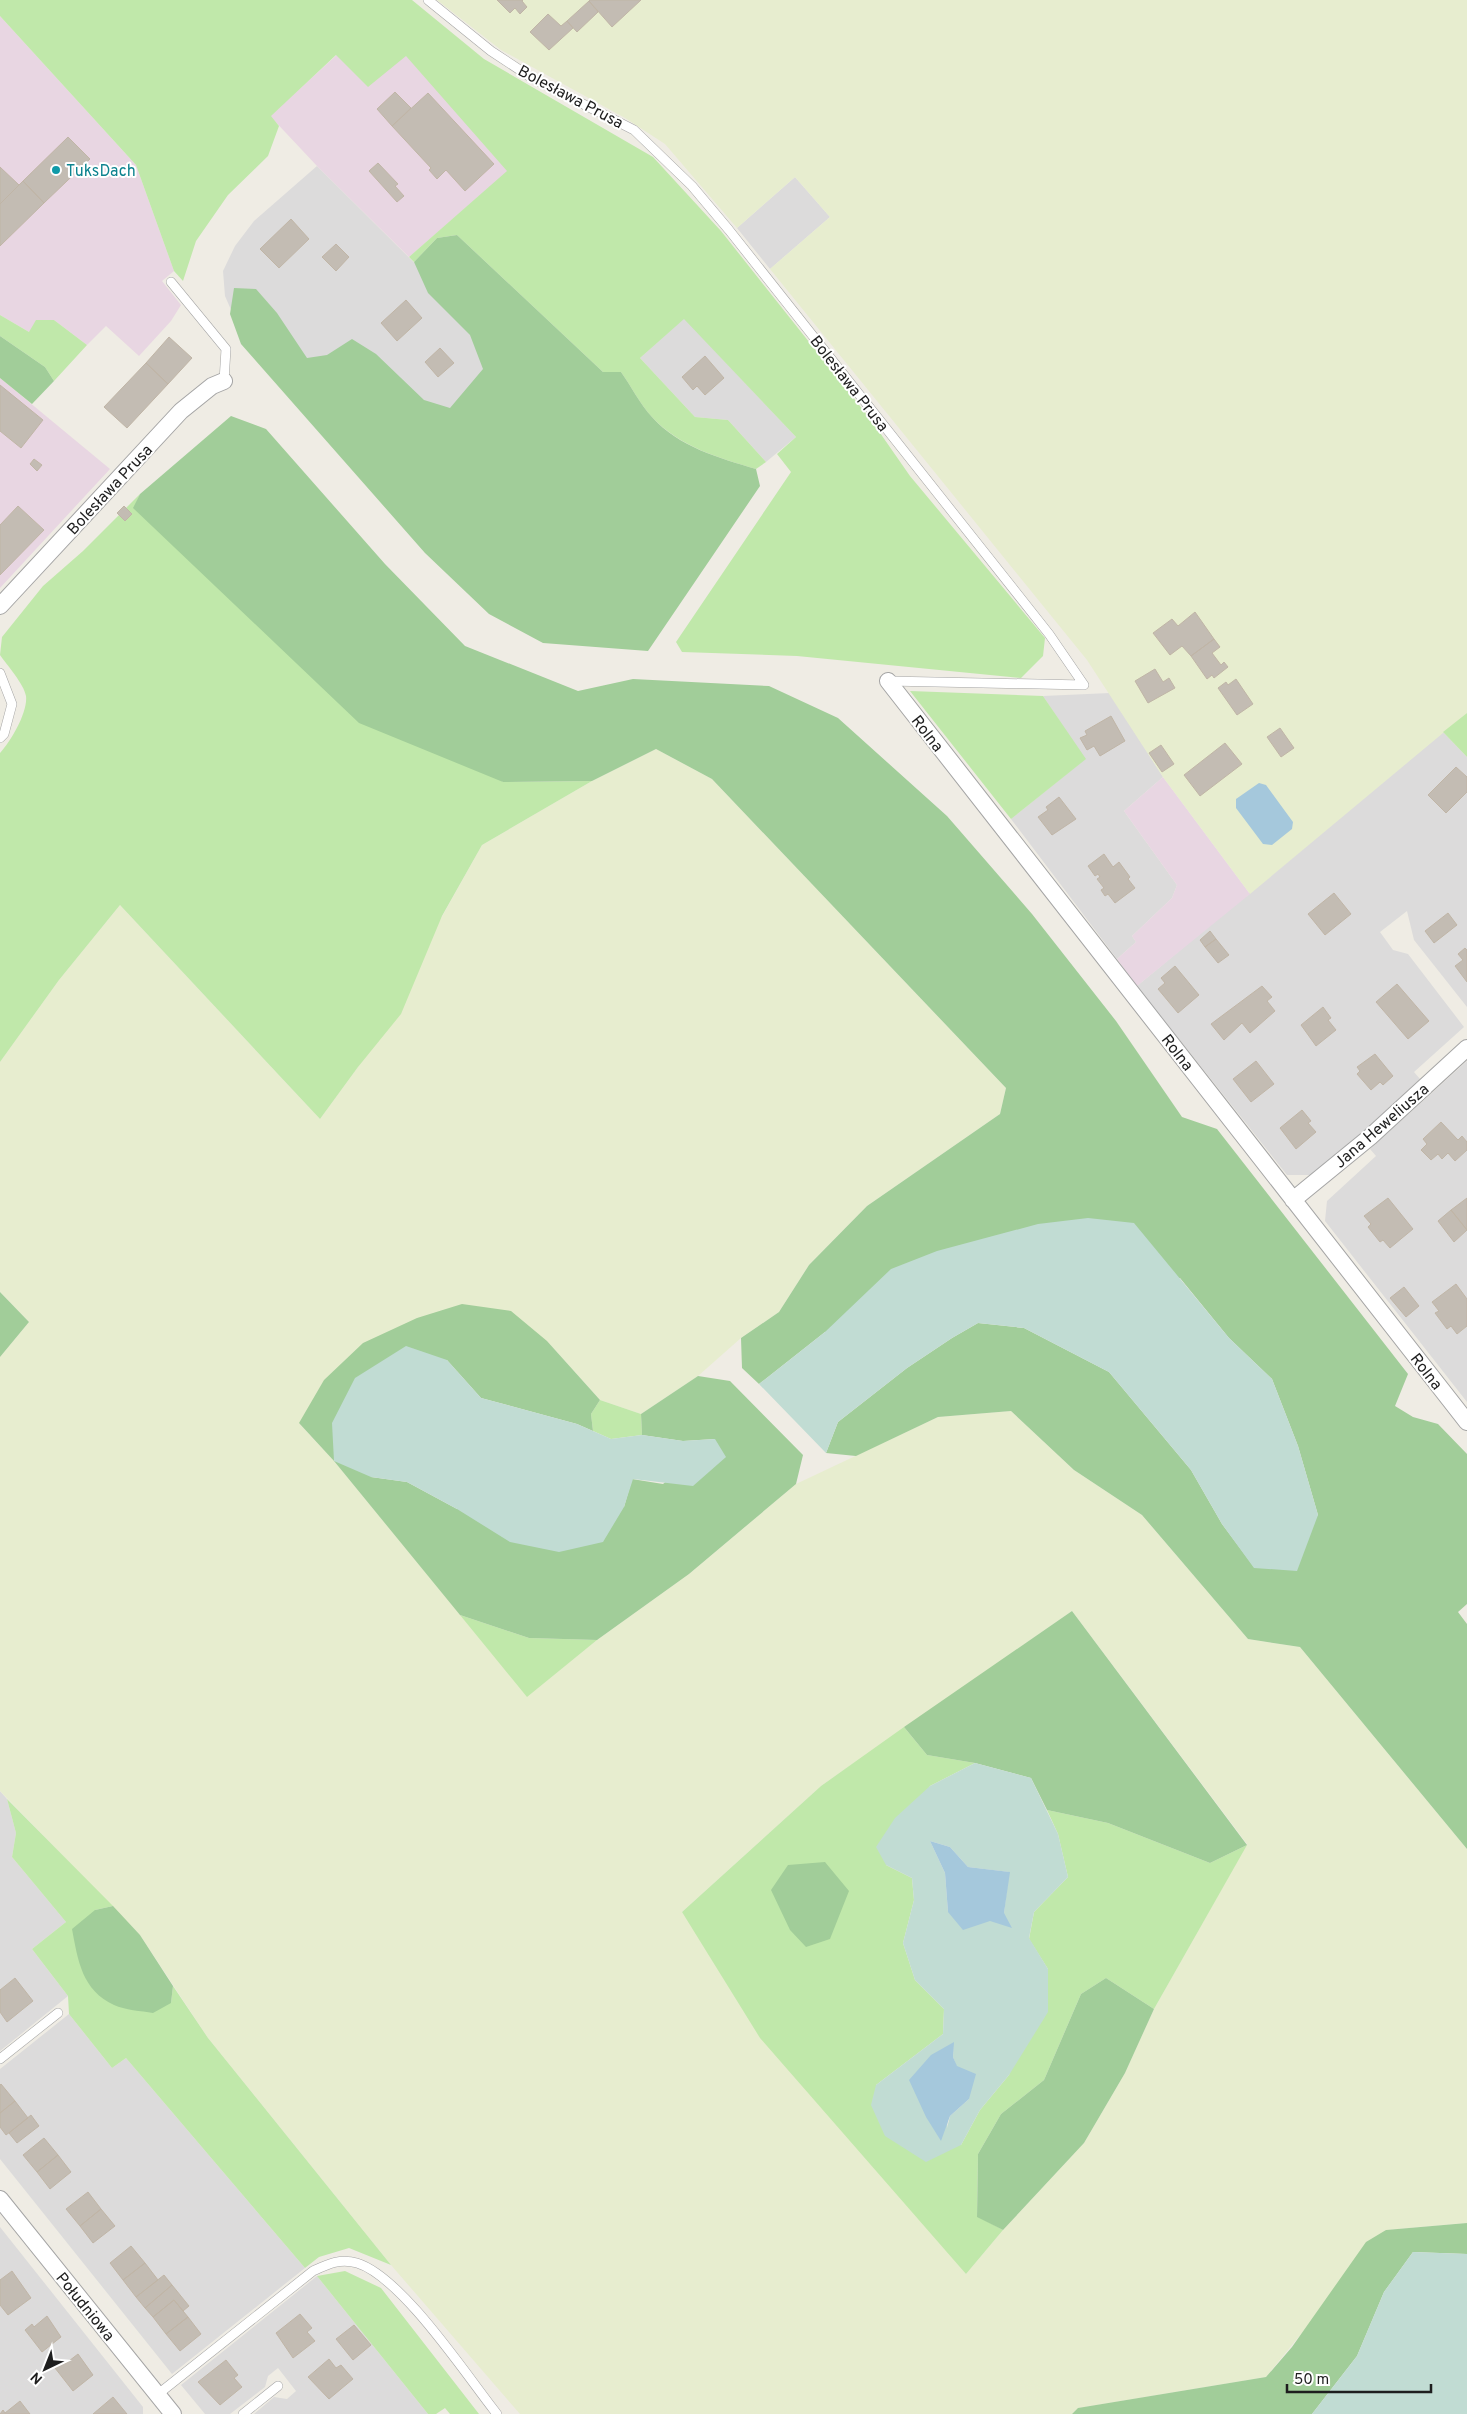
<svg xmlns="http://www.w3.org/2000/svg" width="1467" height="2414" font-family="Overpass,sans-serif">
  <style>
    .residential { fill: #dcdbdb }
    .industrial { fill: #e8d6e2 }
    .farmland { fill: #e7edcf; fill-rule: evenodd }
    .grass { fill: #c0e8aa }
    .forest { fill: #a1cd99 }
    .wetland { fill: #c1dcd3; fill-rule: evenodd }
    .water { fill: #a5c8dc }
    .building { fill: #c3bcb3; stroke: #c0b5a6 }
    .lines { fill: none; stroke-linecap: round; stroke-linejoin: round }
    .lane-casing { stroke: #a5a5a5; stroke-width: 10 }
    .street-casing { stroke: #a5a5a5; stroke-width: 18 }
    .lane { stroke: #fff; stroke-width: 9 }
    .street { stroke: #fff; stroke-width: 16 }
    .culture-dot { fill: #0f9aa8; stroke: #fff; stroke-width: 2 }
    .labels { text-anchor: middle; stroke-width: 4; stroke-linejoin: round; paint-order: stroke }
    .street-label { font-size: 16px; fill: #1e1e1e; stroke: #fff }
    .culture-label { font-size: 16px; fill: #0d838f; stroke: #fff; text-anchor: start }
  </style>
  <rect width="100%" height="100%" fill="#efece4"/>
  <!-- residential -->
  <path class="residential" d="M317,166L511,359L370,486L239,328L225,296L223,271L235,246L254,221Z
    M795,177L830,217L770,269L737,228Z
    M684,318L796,437L766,462L728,420L695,417L640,358Z
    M1110,693L1163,777L1124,811L1177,885L1172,898L1132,936L1136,942L1117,959L1011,819L1085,759L1043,696Z
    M1443,732L1467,757V1007L1414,940L1407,911L1380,932L1393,950L1408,954L1464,1027L1414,1072L1420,1079L1316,1175H1287L1137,986Z
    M1467,1061V1402L1325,1221L1327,1201L1376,1156L1370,1149Z
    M0,1791L7,1799L16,1833L12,1857L66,1922L32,1949L68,1996L0,2051Z
    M69,2014L112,2068L126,2058L305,2268L172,2374L0,2159V2069Z
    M0,2227L143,2407V2414H0Z
    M317,2276L428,2414H254L274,2397L287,2399L296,2391L278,2368L268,2376L265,2387L230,2414H205L181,2385Z"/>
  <!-- industrial -->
  <path class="industrial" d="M388,8L569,118L409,257L317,166L270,116Z
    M0,16L136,165L174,271L162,281L181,305L171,321L139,356L106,326L87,345L54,320L29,332L0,315Z
    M0,378L110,469L0,588Z
    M1163,777L1250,894L1137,986L1117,959L1136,942L1132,936L1172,898L1177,885L1124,811Z"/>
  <!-- farmland -->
  <path class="farmland" d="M437,0H1467V713L1250,894L1163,777L1087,660L770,269L830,217L795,177L737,228L665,144L625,118L501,50Z
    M656,749L712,779L1006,1088L1000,1114L867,1206L809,1265L779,1312L741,1338L698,1376L641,1414L600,1400L547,1341L299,1423L334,1461L527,1696L597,1640L689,1574L796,1484L938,1417L1011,1411L1074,1470L1142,1515L1248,1639L1300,1647L1467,1849V2223L1386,2230L1266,2377L1079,2408L1072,2414H520L391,2265L208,2038L140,1935L0,1791V1357L29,1322L0,1292V1062L59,980L120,905L320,1119L358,1067L482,845L592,781ZM1072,1611L1247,1844L1154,2009L1125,2073L1084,2143L1003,2230L966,2274L682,1912L821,1786Z"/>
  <!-- grass -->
  <path class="grass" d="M0,0H412L484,59L653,157L721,231L871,420L910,476L1045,638L1043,656L1021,678L797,656L682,652L676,642L791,472L777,454L796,437L684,319L640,358L695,417L728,420L766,462L756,469C719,458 680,447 652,417C640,404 631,386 621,372H603L457,235L437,238L414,262L409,257L507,171L406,56L368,87L336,55L271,116L279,126L268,156L228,195L196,241L183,281L174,271L136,165L0,16Z
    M0,315L29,332L36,320H54L87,345L54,381L45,367L0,336Z
    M140,494L134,508L503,782L592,781L482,845L442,916L401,1014L358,1067L320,1119L120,905L59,980L0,1062V753C11,741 28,712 26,696C24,684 7,665 0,655L2,637L43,586L83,551Z
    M910,691L1043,696L1086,759L1011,819Z
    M1467,713V757L1443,732Z
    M600,1400L641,1414L642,1435L611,1439L593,1431L591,1414Z
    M460,1615L529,1638L597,1640L527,1697Z
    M904,1727L927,1755L975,1763L930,1786L886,1865L912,1878L914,1900L903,1943L915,1980L944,2009L943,2034L876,2085L961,2145L980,2110L1009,2075L1048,1969L1029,1939L1034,1912L1068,1877L1058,1834L1047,1810L1108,1823L1210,1863L1247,1845L1154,2009L1106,1978L1081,1994L1044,2080L1001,2114L978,2154L977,2216L1003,2230L966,2274L760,2038L682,1912L821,1786Z
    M7,1799L113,1906L95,1910L171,2003L173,1986L208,2038L391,2265L349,2248L319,2257L305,2268L126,2058L112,2068L69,2014L68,1996L32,1949L66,1922L12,1857L16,1833Z
    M345,2271L381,2288L479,2414H450L445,2408L436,2414H428L317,2276Z"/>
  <!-- forest -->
  <path class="forest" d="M457,235L603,372H621C631,386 640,404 652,417C679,447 719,458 756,469L760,486L648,651L543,643L489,614L425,553L241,344L230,314L234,288L256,289L277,313L307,358L327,355L352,339L376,354L424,400L450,408L483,369L470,335L428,293L414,262L437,238Z
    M0,336L45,367L54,381L32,404L0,378Z
    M231,416L266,429L385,564L465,646L578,691L633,679L769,686L838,718L947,816L1032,914L1116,1021L1182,1117L1217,1129L1408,1374L1395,1406L1413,1417L1438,1424L1467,1454V1604L1458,1612L1467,1624V1849L1300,1647L1248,1639L1142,1515L1074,1470L1011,1411L938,1417L856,1456L826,1453L838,1422L907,1368L952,1338L978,1323L1024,1328L1109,1372L1191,1470L1222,1524L1254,1567L1318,1515L1298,1446L1272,1379L1229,1338L1180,1278L825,1332L759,1384L742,1368L741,1338L779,1312L809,1265L867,1206L1000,1114L1006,1088L712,779L656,749L592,781L503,782L359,723L133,508L140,494Z
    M0,1292L29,1322L0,1357Z
    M462,1304L511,1311L547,1341L600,1400L591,1414L593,1431L577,1424L481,1398L447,1360L371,1477L407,1482L457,1509L624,1507L632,1479L663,1484L715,1439L683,1441L642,1435L641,1414L698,1376L730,1381L803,1455L796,1484L689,1574L597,1640L529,1638L460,1615L334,1461L299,1423L324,1380L363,1343L417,1318Z
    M1072,1611L1247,1845L1210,1863L1108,1823L1047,1810L1031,1778L975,1763L927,1755L904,1727Z
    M825,1862L849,1891L830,1939L806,1947L790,1930L771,1890L788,1865Z
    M113,1906L140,1935L173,1986L171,2003L153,2013C141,2011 125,2010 114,2005C82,1990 78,1961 72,1929L95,1910Z
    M1106,1978L1154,2009L1125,2073L1084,2143L1003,2230L977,2217L978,2154L1001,2114L1044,2080L1081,1994Z
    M1467,2223V2254L1413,2252L1384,2292L1357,2356L1312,2414H1072L1078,2408L1266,2377L1292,2347L1366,2242L1386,2230Z"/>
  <!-- wetland -->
  <path class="wetland" d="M1088,1218L1134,1223L1229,1338L1272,1379L1298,1446L1318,1515L1297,1571L1254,1568L1222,1524L1191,1470L1109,1372L1024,1328L978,1323L952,1338L907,1368L838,1422L826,1453L759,1384L825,1332L891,1269L937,1251L1038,1224Z
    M406,1346L447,1360L481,1398L577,1424L611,1439L642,1435L683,1441L715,1439L726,1457L693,1486L633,1479L624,1507L603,1542L559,1552L510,1542L457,1509L407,1482L371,1477L334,1461L332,1423L355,1378Z
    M975,1763L1031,1778L1058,1834L1068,1877L1034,1912L1029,1938L1048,1969V2012L1009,2075L980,2110L961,2145L926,2162L885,2136L871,2105L876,2085L943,2034L944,2009L915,1980L903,1943L914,1900L912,1878L886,1865L876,1847L895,1818L930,1786ZM930,1841L950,1847L968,1867L1009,1872L1004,1913L948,1912L945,1873ZM954,2042L953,2057L969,2099L950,2116L947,2128Z
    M1413,2252L1467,2254V2414H1312L1357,2356L1384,2292Z"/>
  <!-- water -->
  <path class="water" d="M1259,783L1266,785L1293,822L1292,829L1272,845L1263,844L1236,808V799Z
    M930,1841L950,1847L968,1867L1010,1872L1004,1913L1012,1928L990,1921L963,1930L948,1912L945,1873Z
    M954,2042L953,2057L957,2066L976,2074L969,2099L950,2116L941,2141L926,2117L909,2080L931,2055Z"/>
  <!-- building -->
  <path class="building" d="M497,0H523L522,1L527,7L520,14L515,8L510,13Z
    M590,0H641L612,27L589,1Z
    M589,1L598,12L577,32L567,21Z
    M548,14L561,26L567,21L573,28L549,50L530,32Z
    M395,92L411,108L392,126L377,109Z
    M428,93L494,164L465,191L446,170L437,179L429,170L431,168L392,126Z
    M68,137L90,159L44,203L23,181Z
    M378,163L398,184L395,186L404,196L397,202L369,171Z
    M0,167L19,185L0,204Z
    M23,181L44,203L0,246V204Z
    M291,219L309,239L279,268L260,249Z
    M336,244L349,257L336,271L322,257Z
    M406,300L422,318L397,341L381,323Z
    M169,337L192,358L168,384L146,363Z
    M440,348L454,363L438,377L425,362Z
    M705,356L724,378L705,395L697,386L693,390L682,377Z
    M146,363L168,384L127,428L104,407Z
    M0,385L43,420L21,448L0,431Z
    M34,459L42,465L37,471L30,464Z
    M18,506L44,530L0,575V525Z
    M124,506L132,514L125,521L117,513Z
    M1195,612L1214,639L1191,656L1182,646L1170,655L1153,633L1172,619L1178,626Z
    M1214,639L1220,647L1212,653L1221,665L1224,662L1228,667L1214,678L1212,675L1207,679L1191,656Z
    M1155,669L1163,682L1169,678L1175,688L1148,703L1135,681Z
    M1236,679L1253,704L1237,715L1218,688L1226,682L1228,685Z
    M1111,716L1125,741L1100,756L1094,746L1087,750L1080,738L1087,735L1085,731Z
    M1280,728L1294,748L1281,757L1267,737Z
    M1225,743L1242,764L1200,796L1184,775Z
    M1161,745L1174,764L1162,772L1149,753Z
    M1456,767L1467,777V792L1446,813L1428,795Z
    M1059,797L1076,819L1052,835L1038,817L1048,810L1046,807Z
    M1104,854L1113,867L1119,862L1130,877L1128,879L1135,888L1115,903L1108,894L1105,896L1101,890L1104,888L1097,879L1100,877L1098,874L1095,876L1088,866Z
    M1334,893L1351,914L1325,935L1308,914Z
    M1448,913L1457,925L1434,943L1425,931Z
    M1210,931L1216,939L1205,947L1200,940Z
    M1216,939L1229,955L1218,963L1205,947Z
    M1465,948L1467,950V982L1455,966L1463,960L1458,954Z
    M1175,966L1199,995L1178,1013L1158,989L1165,983L1161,978Z
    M1397,984L1429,1021L1408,1039L1376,1002Z
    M1262,986L1272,997L1267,1001L1275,1011L1250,1033L1242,1023L1224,1040L1211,1024Z
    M1323,1007L1331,1018L1328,1020L1336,1030L1316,1046L1301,1025Z
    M1375,1054L1393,1076L1383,1085L1380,1082L1371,1090L1357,1074L1360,1071L1357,1067Z
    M1256,1061L1274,1084L1251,1102L1233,1079Z
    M1302,1110L1311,1121L1308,1123L1316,1132L1296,1149L1280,1128Z
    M1441,1122L1458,1140L1462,1136L1467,1142V1150L1455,1161L1448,1153L1442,1159L1438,1154L1431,1160L1421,1150L1427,1144L1423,1139Z
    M1388,1198L1413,1229L1390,1248L1383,1240L1380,1242L1368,1227L1371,1224L1364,1216Z
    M1467,1198V1230L1451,1210Z
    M1451,1210L1467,1230L1454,1242L1438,1221Z
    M1456,1284L1467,1299V1326L1457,1334L1451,1326L1447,1329L1435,1313L1439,1311L1432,1302Z
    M1404,1287L1419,1306L1406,1317L1390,1298Z
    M15,1978L33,2001L7,2022L0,2012V1990Z
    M1,2084L15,2101L0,2113V2085Z
    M15,2101L28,2118L6,2135L0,2127V2113Z
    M31,2115L39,2126L17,2143L9,2133Z
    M44,2138L58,2155L37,2172L23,2155Z
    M58,2155L71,2172L50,2189L37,2172Z
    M88,2192L101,2209L80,2226L66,2209Z
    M101,2209L115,2226L93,2243L80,2226Z
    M131,2246L145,2263L123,2280L110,2263Z
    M145,2263L158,2280L136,2297L123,2280Z
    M12,2271L31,2298L8,2315L0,2305V2280Z
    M164,2275L172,2285L145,2308L136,2297Z
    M172,2285L189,2306L183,2311L174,2300L153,2317L145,2308Z
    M174,2300L188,2317L166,2334L153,2317Z
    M300,2314L312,2328L307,2332L315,2341L293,2358L276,2333Z
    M47,2316L61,2337L42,2352L25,2330L32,2324L34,2327Z
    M188,2317L201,2334L180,2351L166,2334Z
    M354,2325L371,2345L353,2360L336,2339Z
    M78,2354L93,2375L73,2391L55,2368L63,2361L65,2364Z
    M329,2359L336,2368L341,2365L353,2379L329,2399L308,2377Z
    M226,2360L238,2375L234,2378L242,2387L220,2405L198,2382Z
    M113,2397L127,2414H93Z
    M20,2401L30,2414H0L3,2410L5,2413Z"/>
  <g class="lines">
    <!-- lane casing -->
    <g class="lane-casing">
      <path id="lane" d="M428,0L491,51L532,78L634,130L692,186L729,230L1049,634L1084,685
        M171,282L226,349L224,381
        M0,673L12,704L4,734L0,738
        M888,681L1084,685
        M0,2059L58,2013
        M157,2395L313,2271C328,2264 340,2258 357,2263C402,2277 466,2375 497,2414
        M243,2414L278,2386"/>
    </g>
    <!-- street casing -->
    <g class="street-casing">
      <path id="street" d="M0,606L181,411L212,386L224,381
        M888,681L1467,1422
        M1293,1200L1370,1137L1467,1048
        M0,2199L173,2414"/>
    </g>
    <!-- lane -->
    <use href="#lane" class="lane"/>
    <!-- street -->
    <use href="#street" class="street"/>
  </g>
  <!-- markers -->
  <circle class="culture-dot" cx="56" cy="170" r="5"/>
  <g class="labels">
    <!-- street labels -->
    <g class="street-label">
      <text transform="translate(571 96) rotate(28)" y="6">Bolesława Prusa</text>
      <text transform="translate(850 383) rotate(52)" y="6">Bolesława Prusa</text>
      <text transform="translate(109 489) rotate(-47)" y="6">Bolesława Prusa</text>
      <text transform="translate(928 733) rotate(52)" y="6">Rolna</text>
      <text transform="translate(1178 1052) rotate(52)" y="6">Rolna</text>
      <text transform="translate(1381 1125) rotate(-41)" y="6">Jana Heweliusza</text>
      <text transform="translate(1427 1371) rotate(52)" y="6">Rolna</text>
      <text transform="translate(86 2306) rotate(51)" y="6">Południowa</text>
    </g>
    <!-- culture labels -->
    <g class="culture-label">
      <text x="66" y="176">TuksDach</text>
    </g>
  </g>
  <!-- north arrow -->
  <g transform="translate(45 2369) rotate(223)" stroke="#ffffff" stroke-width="4" paint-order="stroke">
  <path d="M0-4L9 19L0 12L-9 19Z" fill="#1e1e1e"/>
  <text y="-8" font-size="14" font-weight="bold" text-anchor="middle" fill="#1e1e1e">N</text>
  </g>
  <!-- scale -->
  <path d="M1287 2384v8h144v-8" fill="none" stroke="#1e1e1e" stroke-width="2.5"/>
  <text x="1294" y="2384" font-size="15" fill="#1e1e1e" stroke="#ffffff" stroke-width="4" paint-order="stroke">50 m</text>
</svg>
